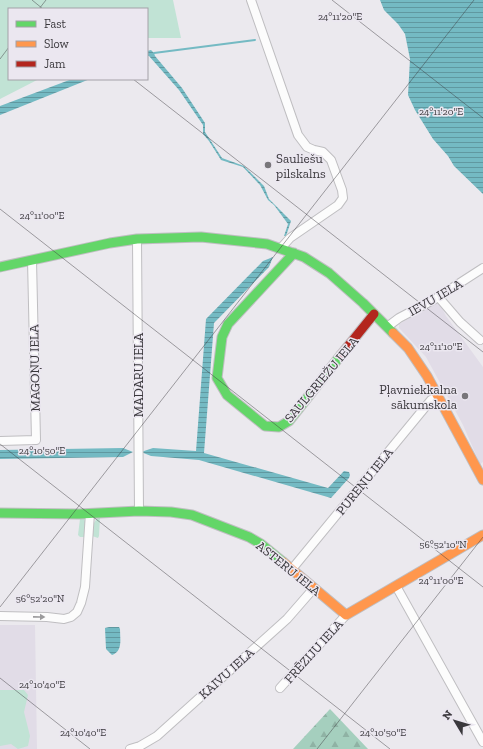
<svg xmlns="http://www.w3.org/2000/svg" width="483" height="749" font-family="'Zilla Slab',serif">
  <style>
    .built { fill: #e1dce7 }
    .green { fill: #c1e3d5 }
    .forest { fill: url(#forest-firs) }
    .water { fill: url(#water-rules) }
    .lines { fill: none; stroke-linecap: round; stroke-linejoin: round }
    .stream { stroke: #74bac3; stroke-width: 2 }
    .street-casing { stroke: #bfbec1; stroke-width: 10 }
    .fast-casing { stroke: #bfbec1; stroke-width: 11 }
    .slow-casing { stroke: #bfbec1; stroke-width: 11 }
    .jam-casing { stroke: #bfbec1; stroke-width: 11 }
    .street { stroke: #fcfcfc; stroke-width: 8 }
    .fast { stroke: #63d668; stroke-width: 9 }
    .slow { stroke: #ff974d; stroke-width: 9 }
    .jam { stroke: #b3261e; stroke-width: 9 }
    .oneway { fill: #9b9a9c }
    .ticks { fill: none; stroke: #3a383c; stroke-width: 1; stroke-opacity: 0.45 }
    .poi-dot { fill: #78767a; stroke: #ebe7f0; stroke-width: 1.5 }
    .labels { text-anchor: middle; stroke-width: 3; stroke-linejoin: round; paint-order: stroke }
    .poi-label { font-size: 13px; fill: #3a383c; stroke: #ebe7f0; text-anchor: start }
    .street-label { font-size: 13px; fill: #3a383c; stroke: #ebe7f0 }
    .ticks-label { font-size: 10px; text-anchor: middle; fill: #3a383c; stroke: #ebe7f0; stroke-width: 3; stroke-linejoin: round; paint-order: stroke }
  </style>
  <defs>
    <pattern id="forest-firs" width="22" height="20" patternUnits="userSpaceOnUse"><rect width="22" height="20" fill="#a5cfbe"/><path d="M5 1l3.5 6h-7zM16 11l3.5 6h-7z" fill="#8fb2a4"/></pattern>
    <pattern id="water-rules" width="6" height="5" patternUnits="userSpaceOnUse"><rect width="6" height="5" fill="#74bac3"/><path d="M0 2.5h6" fill="none" stroke="#6098a0"/></pattern>
  </defs>
  <rect width="100%" height="100%" fill="#ebe9ee"/>
  <!-- built -->
  <path class="built" d="M439,302L446,316L483,367V462L480,464L463,425L426,357L399,328V324Z
    M0,625H35L37,749H0Z"/>
  <!-- green -->
  <path class="green" d="M0,0H173L181,38H147V9H9V79H39L0,99Z
    M100,517L99,536L98,538L92,536C93,528 92,521 100,517Z
    M80,519H84C87,523 88,533 84,537H80L78,535Z
    M0,690H24L28,695L24,712L30,736L28,746L18,749L11,744L0,746Z"/>
  <!-- forest -->
  <path class="forest" d="M330,709L368,749H293Z"/>
  <!-- water -->
  <path class="water" d="M380,0H483V194L454,166L448,156L433,139L415,110L408,95L410,59L405,34L398,24L384,10Z
    M151,50L154,53L155,56L182,88L205,123V132L222,158L244,166L264,186L269,199L291,221L286,236H284L288,224L274,205L268,200L260,185L243,167L221,160L209,141L203,134V125L179,90L149,56H147V51Z
    M72,79H90L0,115V106Z
    M273,257L269,267L214,323L204,453L328,488L344,471L349,472L350,475L349,478L331,498L199,460L151,456L141,452L153,448L196,451L206,319L263,261Z
    M123,448L133,452L123,457L0,459V450Z
    M109,627H119L120,629C120,639 123,651 112,655L106,649L105,628Z"/>
  <g class="lines">
    <!-- stream -->
    <path class="stream" d="M154,53L255,40"/>
    <!-- street casing -->
    <g class="street-casing">
      <path id="street" d="M251,0L298,135L307,147L314,150L323,152L331,160L342,190L343,198L338,205L290,238L281,248
        M137,239L139,511
        M440,295L441,300L460,322L480,340
        M387,327L399,318L435,299L483,268
        M0,441L36,440L32,260
        M292,569L431,400L437,396
        M396,586L483,742
        M0,616L47,617L64,619L71,617L77,612L81,603L85,587L90,513
        M280,688L346,615
        M130,749L140,746L157,736L287,619L314,588"/>
    </g>
    <!-- fast casing -->
    <g class="fast-casing">
      <path id="fast" d="M294,253L228,324L222,337L217,378L227,395L265,426L279,427L289,421L341,355
        M0,267L110,243L137,239L201,237L267,244L304,257L329,273L363,303L393,333
        M0,513L79,514L139,511L171,512L192,515L249,537L261,544L283,562"/>
    </g>
    <!-- slow casing -->
    <g class="slow-casing">
      <path id="slow" d="M393,333L408,348L427,376L483,480
        M283,562L346,615L483,535"/>
    </g>
    <!-- jam casing -->
    <g class="jam-casing">
      <path id="jam" d="M341,355L374,314"/>
    </g>
    <!-- street -->
    <use href="#street" class="street"/>
    <!-- fast -->
    <use href="#fast" class="fast"/>
    <!-- slow -->
    <use href="#slow" class="slow"/>
    <!-- jam -->
    <use href="#jam" class="jam"/>
  </g>
  <!-- one-way arrows -->
  <defs><path id="oneway-solid" d="M-6-.8H1V-3.2L6.5 0L1 3.2V.8H-6Z"/></defs>
  <use class="oneway" href="#oneway-solid" transform="translate(39 617) rotate(1)"/>
  <!-- ticks -->
  <path class="ticks" d="M32,0L43,9M332,0L483,118M39,9L46,0M0,59L9,47M133,79L483,352M0,209L483,587M0,444L390,749M0,607L474,0M0,678L90,749M317,749L483,537"/>
  <!-- markers -->
  <g class="poi-dot">
    <circle cx="268" cy="165" r="4"/>
    <circle cx="465" cy="396" r="4"/>
  </g>
  <g class="labels">
    <!-- poi labels -->
    <g class="poi-label">
      <text x="276" y="163">Sauliešu<tspan x="276" dy="15">pilskalns</tspan></text>
      <text x="457" y="394" text-anchor="end">Pļavniekkalna<tspan x="457" dy="15">sākumskola</tspan></text>
    </g>
    <!-- street labels -->
    <g class="street-label">
      <text transform="translate(435 297) rotate(-30)" y="5">IEVU IELA</text>
      <text transform="translate(34 368) rotate(-91)" y="5">MAGOŅU IELA</text>
      <text transform="translate(138 375) rotate(-90)" y="5">MADARU IELA</text>
      <text transform="translate(321 379) rotate(-50)" y="5">SAULGRIEŽU IELA</text>
      <text transform="translate(364 481) rotate(-51)" y="5">PUREŅU IELA</text>
      <text transform="translate(289 568) rotate(39)" y="5">ASTERU IELA</text>
      <text transform="translate(313 651) rotate(-48)" y="5">FRĒZIJU IELA</text>
      <text transform="translate(226 673) rotate(-42)" y="5">KAIVU IELA</text>
    </g>
  </g>
  <g class="ticks-label">
    <text x="340" y="20">24°11'20"E</text>
    <text x="441" y="115">24°11'20"E</text>
    <text x="42" y="219">24°11'00"E</text>
    <text x="441" y="350">24°11'10"E</text>
    <text x="42" y="454">24°10'50"E</text>
    <text x="443" y="548">56°52'10"N</text>
    <text x="441" y="584">24°11'00"E</text>
    <text x="40" y="602">56°52'20"N</text>
    <text x="42" y="688">24°10'40"E</text>
    <text x="83" y="736">24°10'40"E</text>
    <text x="383" y="736">24°10'50"E</text>
  </g>
  <!-- legend -->
  <rect x="8" y="8" width="140" height="72" fill="#ebe7f0" stroke="#a4a1a8"/>
  <rect x="16" y="21" width="20" height="6" fill="#63d668" stroke="#a4a1a8"/>
  <text x="44" y="28" font-size="12" fill="#3a383c">Fast</text>
  <rect x="16" y="41" width="20" height="6" fill="#ff974d" stroke="#a4a1a8"/>
  <text x="44" y="48" font-size="12" fill="#3a383c">Slow</text>
  <rect x="16" y="61" width="20" height="6" fill="#b3261e" stroke="#a4a1a8"/>
  <text x="44" y="68" font-size="12" fill="#3a383c">Jam</text>
  <!-- north arrow -->
  <g transform="translate(455 721) rotate(308)" stroke="#ebe7f0" stroke-width="3" paint-order="stroke">
  <path d="M0-3L7 15L0 10L-7 15Z" fill="#3a383c"/>
  <text y="-6" font-size="11" font-weight="bold" text-anchor="middle" fill="#3a383c">N</text>
  </g>
</svg>
